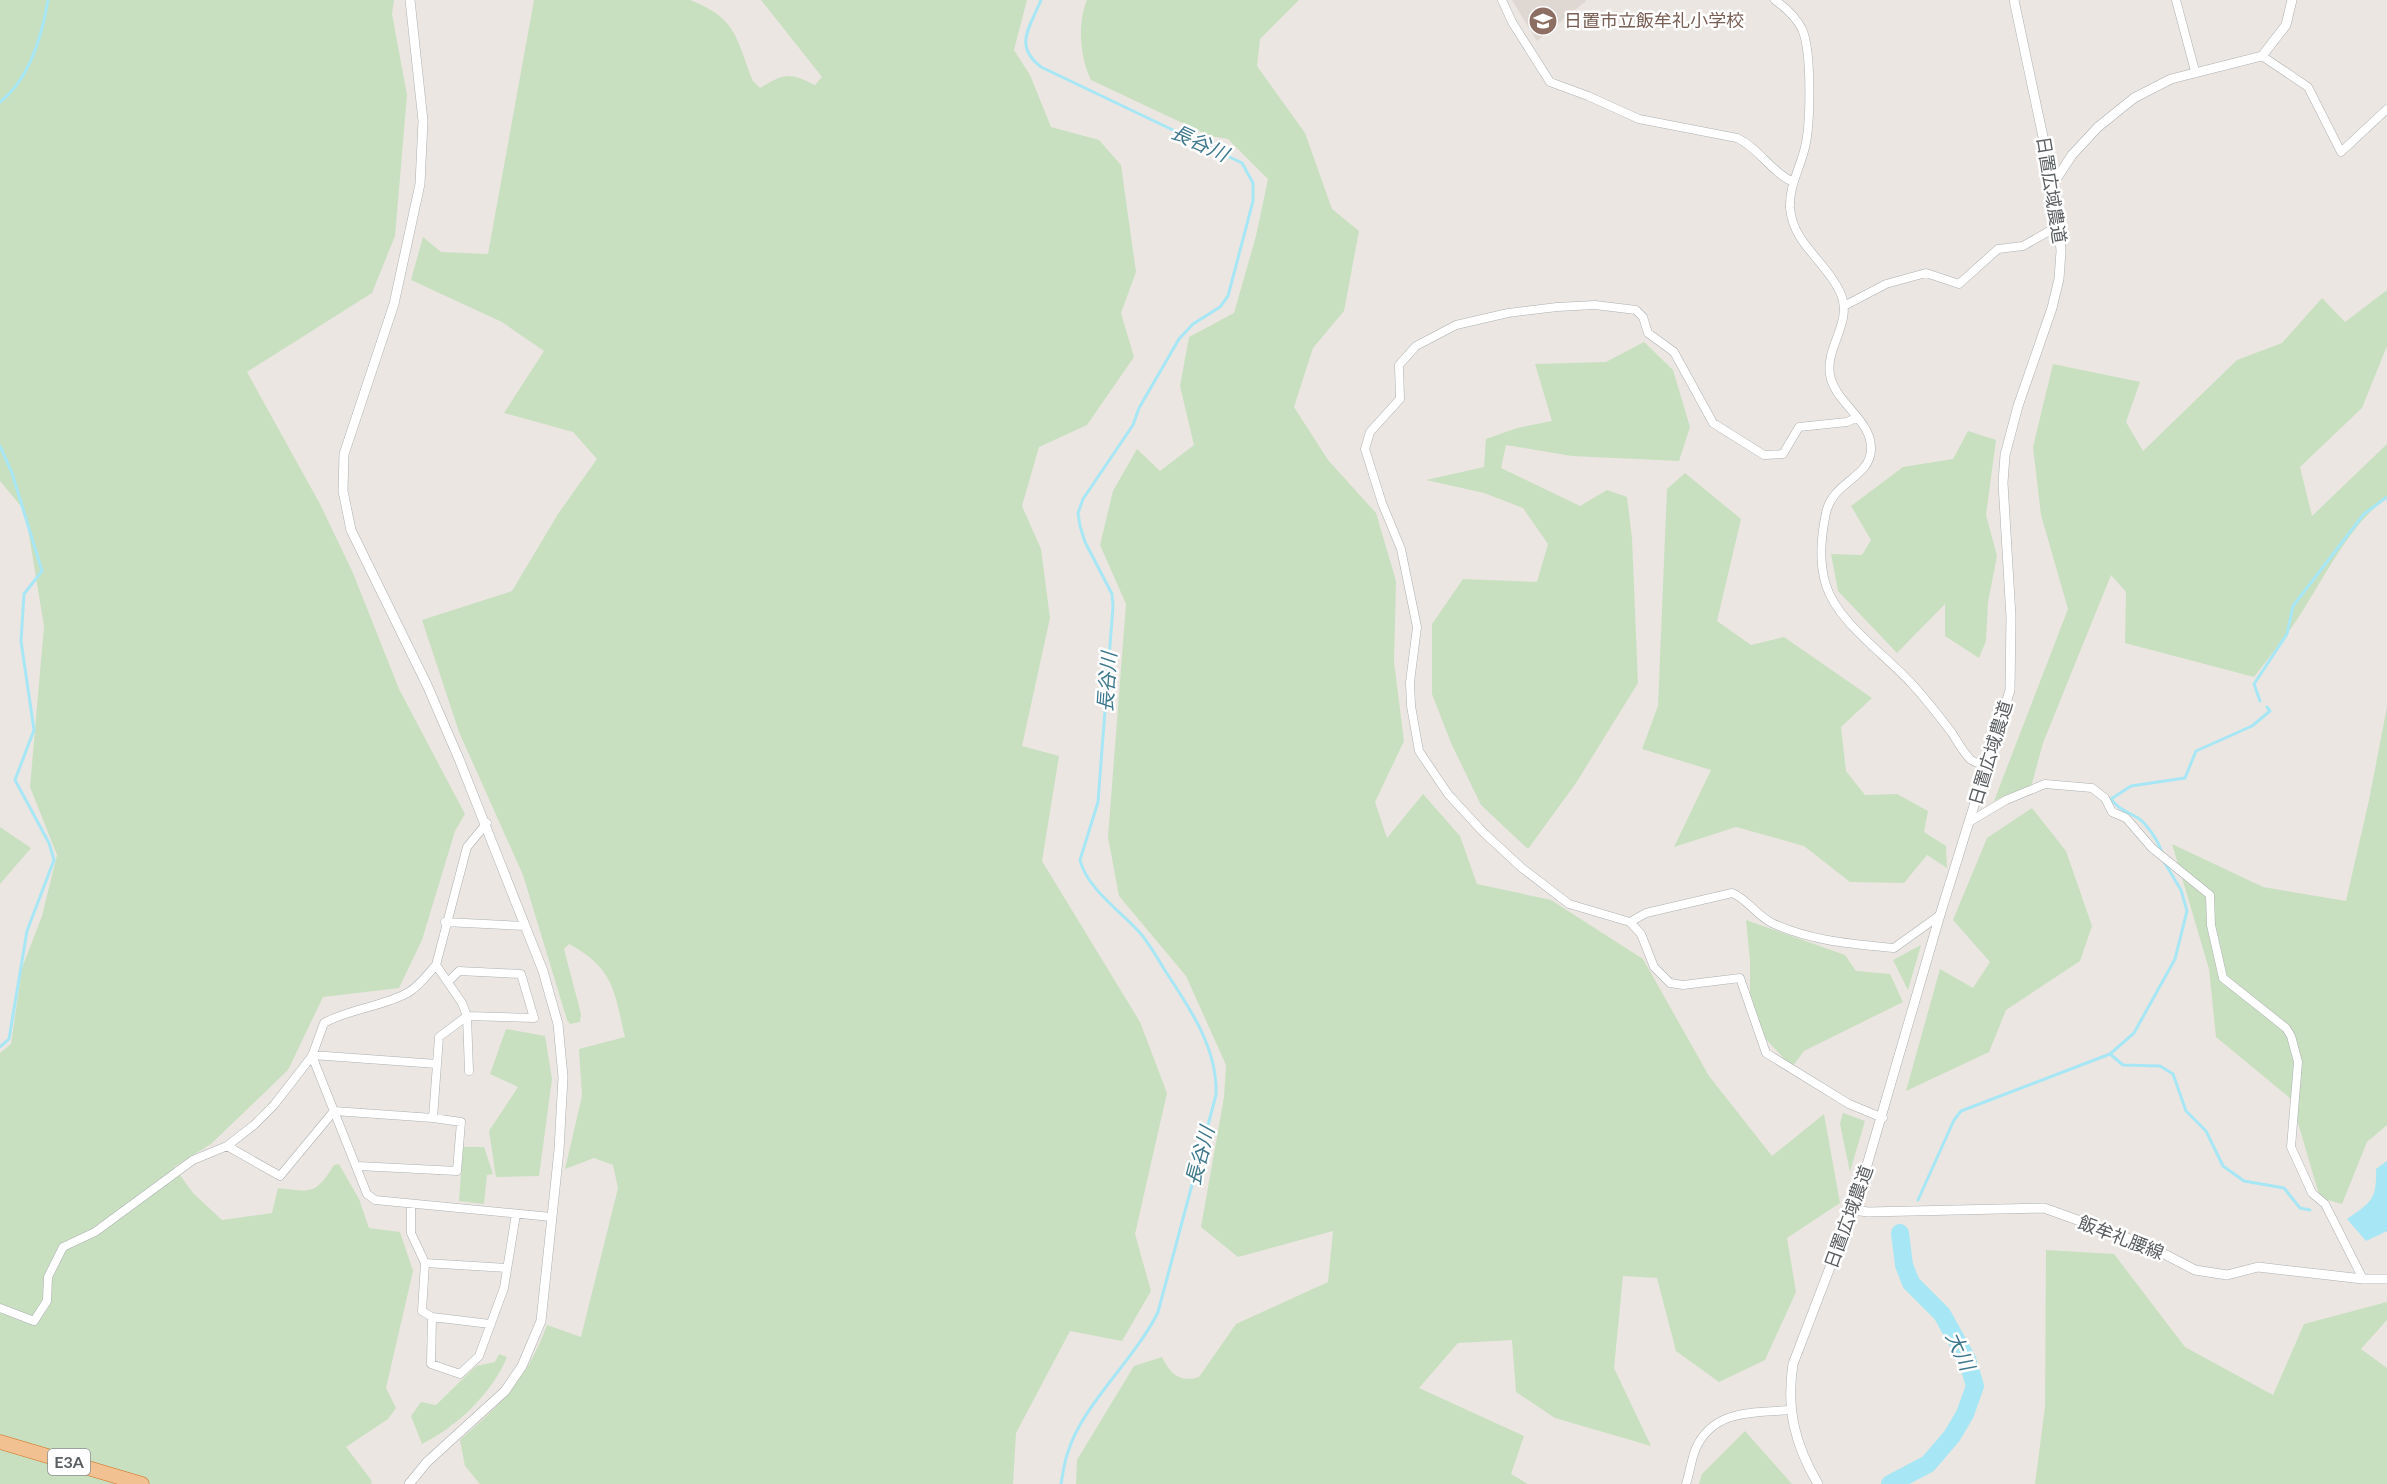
<svg xmlns="http://www.w3.org/2000/svg" width="2387" height="1484" font-family="Lato,'Noto Sans JP',sans-serif">
  <style>
    .education { fill: #ded7d2 }
    .green { fill: #c8e0c0 }
    .water { fill: #a7e7f5 }
    .lines { fill: none; stroke-linecap: round; stroke-linejoin: round }
    .stream { stroke: #a7e7f5; stroke-width: 3 }
    .river { stroke: #a7e7f5; stroke-width: 18 }
    .minor-casing { stroke: #adb0b2; stroke-width: 9 }
    .tertiary-casing { stroke: #adb0b2; stroke-width: 10 }
    .motorway-casing { stroke: #d46a18; stroke-width: 15 }
    .minor { stroke: #fff; stroke-width: 8 }
    .tertiary { stroke: #fff; stroke-width: 9 }
    .motorway { stroke: #f1c192; stroke-width: 14 }
    .labels { text-anchor: middle; stroke-width: 5; stroke-linejoin: round; paint-order: stroke }
    .shield { fill: #fff; stroke: #8c8e90; stroke-width: 1.5 }
    .shield-label { font-size: 16px; font-weight: bold; fill: #5a5e60 }
    .education-label { font-size: 18px; fill: #785e54; stroke: #fff; text-anchor: start }
    .street-label { font-size: 18px; fill: #5a5e60; stroke: #fff }
    .water-label { font-size: 20px; font-style: italic; fill: #3e788c; stroke: #fff }
  </style>
  <rect width="100%" height="100%" fill="#ebe6e1"/>
  <!-- education -->
  <path class="education" d="M1512,0H1586V1L1537,41Z"/>
  <!-- green -->
  <path class="green" d="M0,0H394L392,14L407,95L395,236L372,293L247,372L320,504L353,573L399,689L465,814L455,831L422,940L399,988L323,997L288,1070L211,1144L174,1167L193,1193L222,1220L272,1213L278,1188C312,1192 315,1195 334,1165L339,1164L359,1199L369,1228L400,1232L413,1271L386,1388L396,1408L388,1419L346,1447L372,1481L371,1484H0V1053L11,1044L22,968L42,916L57,855L30,787L44,626L25,511L0,481Z
    M534,0H690C737,18 736,38 753,81L760,88C785,73 789,72 815,85L822,77L761,0H1027L1014,50L1030,75L1051,127L1099,140L1121,165L1136,272L1121,313L1134,357L1087,425L1039,447L1022,506L1041,549L1050,618L1022,746L1059,756L1042,861L1140,1022L1167,1093L1135,1234L1151,1291L1122,1341L1070,1331L1016,1433L1013,1484H480L465,1466L460,1440C503,1402 527,1379 547,1325L581,1337L618,1188L613,1165L594,1158L565,1169L582,1096L579,1049L625,1037C614,991 614,968 569,944L564,949L581,1014L580,1022L570,1024L567,1020L523,875L459,732L422,620L512,591L558,514L597,459L573,432L504,413L544,351L502,322L411,280L423,237L441,252L488,254Z
    M1087,0H1299L1260,39L1257,66L1305,133L1332,209L1359,231L1344,311L1313,348L1294,407L1328,460L1376,513L1396,581L1394,662L1404,741L1375,802L1387,838L1423,794L1460,836L1477,884L1551,900L1643,959L1709,1076L1772,1156L1824,1114L1840,1203L1787,1238L1796,1292L1765,1360L1719,1382L1676,1351L1657,1278L1623,1276L1614,1368L1651,1446L1555,1418L1516,1392L1512,1340L1458,1343L1419,1388L1524,1436L1511,1474L1528,1484H1076L1077,1460L1134,1366L1162,1357C1170,1374 1180,1383 1199,1377L1236,1324L1328,1282L1333,1231L1238,1257L1201,1227L1224,1097L1226,1065L1186,976L1119,896L1108,837L1126,604L1100,545L1113,491L1137,449L1160,471L1194,445L1180,386L1189,337L1234,313L1256,236L1268,179L1228,139L1210,136L1091,80C1080,57 1077,24 1087,0Z
    M2387,290V346L2362,408L2300,467L2312,516L2387,444V496C2345,532 2328,572 2298,618C2285,638 2269,657 2254,677L2125,643L2126,592L2111,575L2043,743L2031,787L1994,801L2068,609L2041,515L2033,447L2053,364L2140,382L2126,422L2143,451L2237,360L2282,343L2322,298L2345,322Z
    M1644,342L1673,370L1690,427L1679,461L1572,456L1506,445L1501,468L1580,506L1607,490L1627,497L1632,538L1638,683L1576,783L1528,849L1481,805L1451,743L1432,694V624L1463,579L1537,582L1548,544L1523,508L1484,493L1426,480L1484,467L1486,439L1517,428L1552,421L1535,364L1606,362Z
    M1968,431L1996,440L1986,515L1997,556L1988,602L1986,641L1979,658L1945,636V604L1897,653L1838,591L1831,554L1862,555L1871,540L1851,506L1903,467L1953,459Z
    M1685,473L1741,519L1717,621L1751,645L1784,637L1872,698L1841,727L1846,771L1865,795L1897,794L1928,811L1924,832L1946,846L1947,868L1927,855L1904,883L1850,882L1804,846L1736,827L1674,847L1711,770L1642,749L1658,706L1667,489Z
    M2387,707V1125L2367,1142L2342,1204L2320,1198L2291,1099L2216,1037L2209,969L2172,844L2263,887L2346,901L2369,800Z
    M2032,808L2066,851L2092,926L2080,961L2006,1010L1989,1052L1906,1091L1940,969L1973,988L1990,962L1953,920L1987,838Z
    M0,827L31,848L0,884Z
    M1746,920L1845,955L1856,971L1890,974L1903,1002L1804,1051L1792,1067L1750,1022V961Z
    M1921,945L1908,990L1893,960Z
    M506,1029L545,1036L552,1079L539,1176L496,1177L489,1131L518,1087L490,1074Z
    M1843,1113L1865,1121L1850,1172L1840,1124Z
    M463,1147H484L493,1174L487,1175L484,1204L459,1201Z
    M2046,1250L2114,1254L2185,1347L2273,1395L2304,1324L2387,1302V1320L2361,1349L2387,1368V1484H2035L2045,1407Z
    M499,1354L507,1357C492,1393 457,1427 422,1444L411,1416L421,1402L436,1405L476,1366L495,1362Z
    M1745,1431L1792,1484H1699L1702,1474Z"/>
  <!-- water -->
  <path class="water" d="M2387,1161V1231L2366,1241L2347,1219C2371,1202 2377,1200 2376,1169Z"/>
  <g class="lines">
    <!-- stream -->
    <path class="stream" d="M1041,0C1030,27 1013,46 1041,67L1242,163L1253,183V201L1228,296L1220,307L1193,324L1179,339L1139,408L1133,425L1083,499L1078,513L1080,526L1085,542L1112,594L1113,606L1098,802L1080,860C1087,889 1122,912 1141,934C1150,945 1157,957 1164,969C1189,1007 1218,1048 1216,1095L1158,1312C1136,1358 1082,1405 1068,1452C1064,1462 1063,1474 1061,1484
      M0,102C30,79 42,36 48,0
      M0,446L12,473L42,571L24,594L21,641L34,730L15,780L49,843L54,860L27,931L9,1039L0,1047
      M2260,701L2254,684L2287,634L2293,606L2364,514L2387,497
      M2162,854C2160,843 2147,824 2138,818C2128,812 2118,809 2111,799L2131,786L2185,778L2196,751L2252,726L2270,711L2267,707
      M2110,1054L2123,1065L2160,1066L2173,1074L2186,1111L2206,1131L2223,1166L2244,1181L2284,1188L2300,1208L2310,1210
      M1918,1200L1954,1120L1961,1111L2110,1054L2134,1033L2175,959L2187,911L2181,890L2163,860"/>
    <!-- river -->
    <path class="river" d="M1890,1484L1928,1464L1952,1436L1965,1414L1975,1386L1967,1359L1942,1314L1911,1283L1904,1265L1900,1233"/>
    <!-- minor casing -->
    <g class="minor-casing">
      <path id="minor" d="M1502,0L1512,22L1550,82L1588,96L1639,119L1737,138C1759,148 1771,172 1793,182
        M1775,0C1786,8 1796,17 1802,29C1812,51 1811,128 1804,151C1799,170 1789,187 1790,208C1793,244 1826,261 1840,292C1854,322 1825,346 1830,375C1835,403 1872,420 1871,449C1871,477 1832,482 1826,513C1821,536 1819,563 1826,585C1837,622 1886,655 1912,684C1926,699 1939,716 1952,733C1957,741 1963,752 1970,759C1975,763 1981,764 1987,766
        M2176,0L2195,71
        M2262,56L2308,87L2341,152L2387,109
        M1844,306L1886,284L1926,273L1959,284L1998,249L2023,246L2060,225
        M1856,418L1847,422L1799,427L1783,454L1764,455L1713,423L1674,352L1648,333L1643,317L1636,310L1595,305L1557,307L1508,313L1456,325L1416,346L1399,365L1400,399L1370,432L1365,449L1382,503L1401,549L1417,627L1410,682L1411,706L1419,751L1448,794L1483,832L1522,868L1569,904L1630,922L1646,913L1732,893C1745,897 1756,915 1772,923C1810,941 1853,944 1894,948L1940,915
        M1969,822L2006,800L2045,784L2092,788L2105,798L2112,812L2126,818L2152,848L2210,895L2211,925L2223,978L2286,1028L2291,1036L2298,1062L2291,1147L2312,1193L2325,1204L2363,1279
        M445,922L525,926
        M1630,922L1641,934L1654,967L1670,983L1683,985L1740,978L1766,1053L1849,1104L1883,1118
        M448,982L459,971L521,974L534,1018L467,1016L469,1071
        M312,1055L437,1064
        M312,1056L367,1194L375,1200L551,1217
        M227,1146L280,1176L334,1111L433,1118
        M358,1166L457,1171L461,1122L433,1118L439,1037L467,1016L462,1003L436,965
        M411,1204V1233L425,1263L422,1311L432,1317L431,1364L460,1374L479,1356L504,1288L516,1214
        M425,1263L507,1268
        M0,1308L34,1321L47,1301L48,1277L63,1247L95,1232L193,1160L227,1146L254,1125L274,1105L312,1056L324,1023C351,1008 383,1007 409,992C419,986 428,974 436,965L467,847L487,823
        M432,1317L490,1324
        M1686,1484C1690,1472 1691,1460 1696,1448C1714,1409 1754,1413 1790,1410"/>
    </g>
    <!-- tertiary casing -->
    <g class="tertiary-casing">
      <path id="tertiary" d="M2053,184L2072,155L2098,127L2134,98L2171,79L2262,56L2286,25L2292,0
        M1853,1210L1868,1212L2044,1208L2147,1245L2195,1270L2227,1275L2258,1267L2363,1279H2387
        M409,1484L427,1462L505,1391L522,1366L541,1321L559,1150L563,1077L558,1024L543,971L459,759L427,685L351,530L343,491L344,454L394,304L420,184L423,121L410,0
        M1818,1484C1795,1445 1786,1409 1793,1364L1860,1189L1940,915L2010,690L2011,617L2003,483L2005,455L2018,406L2052,308L2059,279L2061,251L2057,203L2014,0"/>
    </g>
    <!-- motorway casing -->
    <g class="motorway-casing">
      <path id="motorway" d="M0,1442L142,1484"/>
    </g>
    <!-- minor -->
    <use href="#minor" class="minor"/>
    <!-- tertiary -->
    <use href="#tertiary" class="tertiary"/>
    <!-- motorway -->
    <use href="#motorway" class="motorway"/>
  </g>
  <!-- icons -->
  <defs>
    <g id="school-disc" transform="scale(1.5)"><circle r="9.5" fill="#8d6e63" stroke="#fff"/><path d="M0-5L7-2L0 1L-7-2ZM-4 1L0 2.5L4 1V4Q0 6-4 4Z" fill="#fff"/></g>
  </defs>
  <g fill-rule="evenodd">
    <use href="#school-disc" x="1543" y="21"/>
  </g>
  <g class="labels">
    <!-- shield labels -->
    <rect class="shield" x="48" y="1449" width="42" height="26" rx="4.5"/>
    <g class="shield-label">
      <text x="69" y="1468">E3A</text>
    </g>
    <!-- education labels -->
    <g class="education-label">
      <text x="1564" y="27">日置市立飯牟礼小学校</text>
    </g>
    <!-- street labels -->
    <g class="street-label">
      <text transform="translate(2051 190) rotate(81)" y="6">日置広域農道</text>
      <text transform="translate(1991 753) rotate(-73)" y="6">日置広域農道</text>
      <text transform="translate(1849 1217) rotate(-70)" y="6">日置広域農道</text>
      <text transform="translate(2121 1238) rotate(21)" y="6">飯牟礼腰線</text>
    </g>
    <!-- water labels -->
    <g class="water-label">
      <text transform="translate(1200 143) rotate(25)" y="7">長谷川</text>
      <text transform="translate(1107 682) rotate(-86)" y="7">長谷川</text>
      <text transform="translate(1200 1156) rotate(-75)" y="7">長谷川</text>
      <text transform="translate(1960 1351) rotate(65)" y="7">大川</text>
    </g>
  </g>
</svg>
